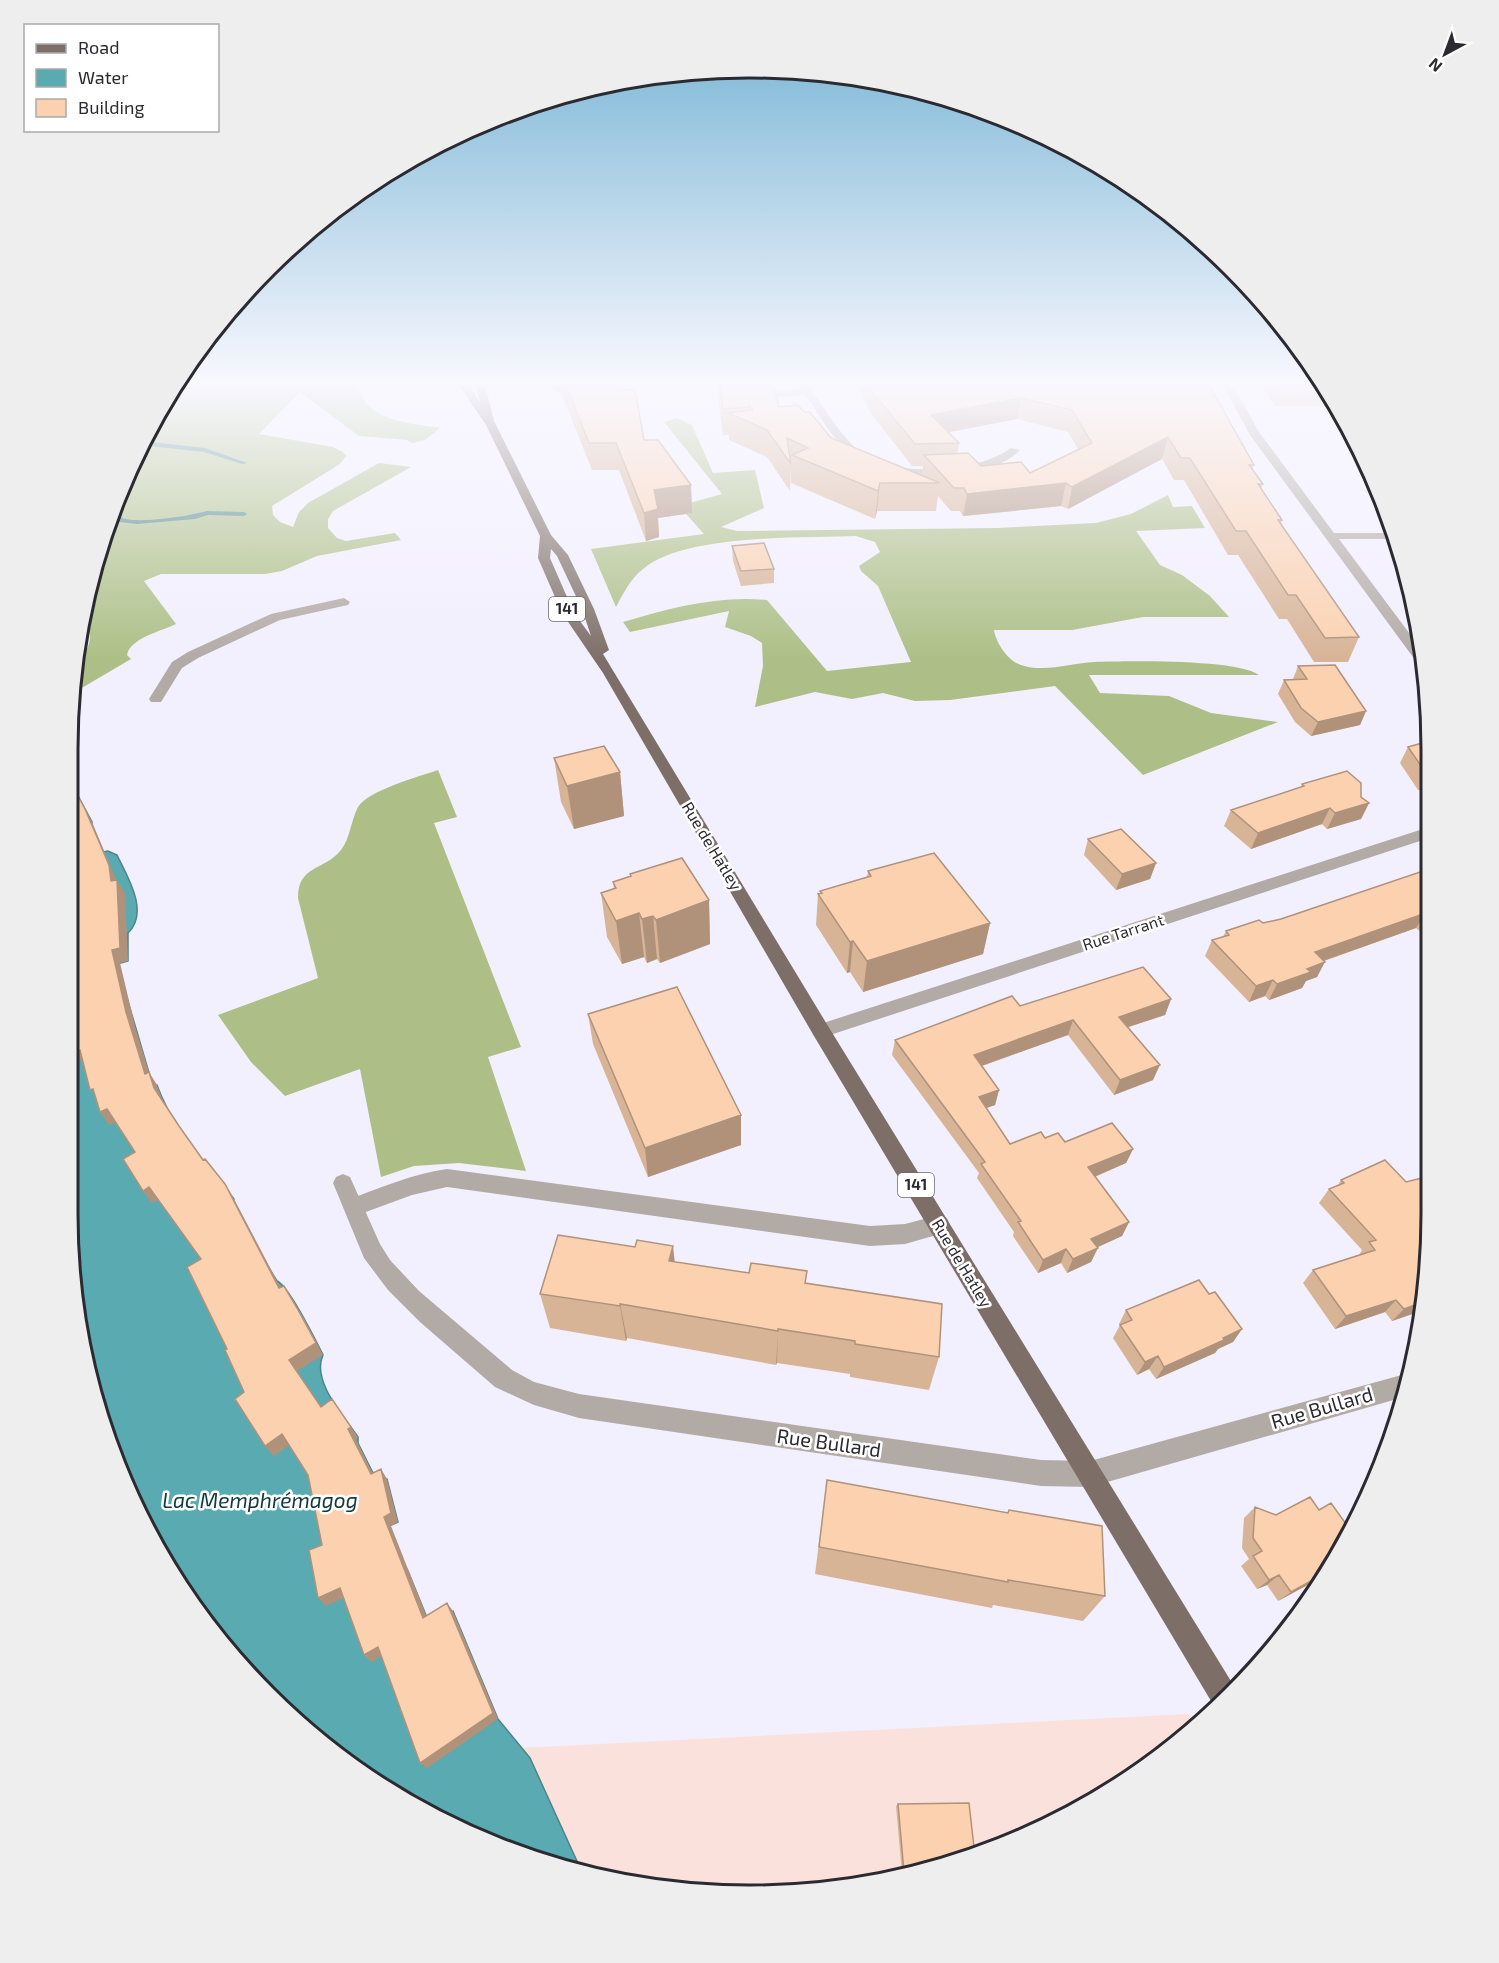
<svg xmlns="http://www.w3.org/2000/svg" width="1499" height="1963" font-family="'Exo 2',sans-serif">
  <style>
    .commercial { fill: #fbe1db }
    .forest { fill: #adbf86 }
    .water { fill: #59abb1; stroke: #4b848b; stroke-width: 1.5 }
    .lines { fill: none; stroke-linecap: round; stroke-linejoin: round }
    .stream { fill: #4b848b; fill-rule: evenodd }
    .lane { fill: #b2aaa5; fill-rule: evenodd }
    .street { fill: #b2aaa5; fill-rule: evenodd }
    .primary { fill: #7d6f67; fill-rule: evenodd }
    .wall { fill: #d8b497; fill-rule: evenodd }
    .shaded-wall { fill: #b0927b }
    .building { fill: #fbd1b0; stroke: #b0927b; stroke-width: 1.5 }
    .labels { text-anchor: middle; stroke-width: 5; stroke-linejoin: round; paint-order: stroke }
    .shield { fill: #fff; stroke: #6b6a6f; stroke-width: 1.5 }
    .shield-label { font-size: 15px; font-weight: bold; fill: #2b2a31 }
    .street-label { font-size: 16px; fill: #2b2a31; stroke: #fff }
    .near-street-label { font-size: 20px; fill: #2b2a31; stroke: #fff }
    .near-water-label { font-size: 21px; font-style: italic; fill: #12393c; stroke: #fff }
    .rim { fill: none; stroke: #2b2a31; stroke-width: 3 }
  </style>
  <rect width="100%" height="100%" fill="#f2effe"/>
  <!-- commercial -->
  <path class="commercial" d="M1189,1714L1194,1723L1129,1780L969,1859L794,1894L617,1882L581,1870L530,1758L522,1748Z"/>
  <!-- forest -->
  <path class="forest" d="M190,385H355C359,391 363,400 368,405C386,423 416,424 440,428L425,440L412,443L407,440L359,436L300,392L259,434L333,447L343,452L346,456L340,464L272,506L273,515L280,522L293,527L299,512L308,503L379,463L411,467L333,511L328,519V528L337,538L346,541L395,533L401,540L317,556L282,571L265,574H161L144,581L176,624C162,631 130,638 127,655L131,659L80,689L73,681L78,653L87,649C92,638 91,626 83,617L91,573L138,448L175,388Z
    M677,418L692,425L713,473L755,470L764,508L721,527L737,531L997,528L1096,523L1131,514L1168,495L1173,507L1192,506L1205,528L1136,531L1160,565L1182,575L1210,596L1229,617H1143L1072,630H994C996,643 1008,661 1021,665C1045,673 1071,663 1094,662C1126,661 1237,659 1259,675H1089L1100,693L1169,696L1211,713L1278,722L1143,775L1055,686L950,700L915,701L883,693L852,699L815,692L755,707L763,666L762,643L751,636L725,627L729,611L630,632L623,622C669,608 719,595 767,600L827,671L911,662L878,586L861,571L859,566L880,552L875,542L856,536C802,538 683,534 643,569C631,578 623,594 616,607L591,549L704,534L679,506L722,494L664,422Z
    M438,770L457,817L434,823L521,1047L488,1057L526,1171L459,1163L414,1166L381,1177L360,1069L285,1096L251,1062L218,1015L318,978L298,898C298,865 324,871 341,850C350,839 351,820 358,807C369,790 418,777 438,770Z"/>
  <!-- water -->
  <path class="water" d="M69,779L92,822V825L103,852L108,851L117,855C127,876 150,912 128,933V961L117,964L152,1083L157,1085C172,1128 207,1164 234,1199L228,1202L277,1281C289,1286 315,1339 323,1355C311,1381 344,1416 358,1437V1443L374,1475L387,1479L398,1522L385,1528L408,1571L430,1625L453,1611L498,1719L530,1758L581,1870L448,1825L300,1726L209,1629L159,1555L91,1390L68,1214Z"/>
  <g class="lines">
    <!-- stream -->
    <path class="stream" d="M142,441L205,448L247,463L242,464L204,452L140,445Z
      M207,511L244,512L247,514L244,516L208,515L195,519L137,524L120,522L112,518L113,513C117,515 121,518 126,519C144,523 189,516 207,511Z"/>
    <!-- lane -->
    <path class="lane" d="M344,598L350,602L348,605L280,620L198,658L182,668L161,702H151L149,699L172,662L188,652L271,614Z
      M447,1169L870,1226L905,1224L939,1215L947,1218L950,1225L947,1232L905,1244L870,1246L447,1187L412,1195L355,1216L347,1214L344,1207L347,1200C380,1188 412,1174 447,1169Z"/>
    <!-- street -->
    <path class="street" d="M732,385C742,384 746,389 756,391C771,394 787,390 802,389L799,385H809C822,406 845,443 866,456C903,477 977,473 1011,448L1020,450C991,482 892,483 857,459C836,445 819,415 805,394C782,396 750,405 732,385Z
      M1223,385H1233L1259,432L1334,533H1396L1397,539H1339L1424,653L1426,669L1421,668L1250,435Z
      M1426,828V839L821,1038L814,1036L812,1031L814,1026Z
      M343,1174L350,1177L380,1244L390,1260L419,1291L512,1370L534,1382L579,1394L1041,1460L1090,1461L1409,1373L1404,1397L1090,1487L1041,1486L579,1418L534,1405L495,1387L420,1322L388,1290L364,1258L333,1183L336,1177Z"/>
    <!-- primary -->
    <path class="primary" d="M459,385H469L481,404L475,385H485L494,421L551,535L568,555L594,609L609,650L603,654L828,1026L1234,1686L1214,1706L814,1036L603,673L562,613L538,558L540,536L486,425ZM551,549L557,556L582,609L591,636L574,613L550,558Z"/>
  </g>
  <!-- wall -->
  <path class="wall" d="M548,385H617L619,391L644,440L691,485L692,513L658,518L659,537L646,541L619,470H592L561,392L556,393Z
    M717,385H771L779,407L804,412L831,438L922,476L923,466H912L872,415L857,386H847L846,385H1209L1254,465L1252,469L1263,484L1261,489L1282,520L1281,524L1359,637L1348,662H1314L1287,619H1279L1238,555H1228L1184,480H1174L1162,459L1068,509L1061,506L963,516L960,511H951L938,496L936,511H877L875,519L791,483V468L790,491L767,457L729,440V435H723ZM1017,419L1068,432L1078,449L1030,473L981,466L957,454L959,443L948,432Z
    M1262,385H1323L1334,406H1275Z
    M732,546L774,569V583L741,586L733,561Z
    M1298,666L1366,711L1360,725L1311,736L1295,722L1278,694L1284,680L1293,679Z
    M1426,742V790H1418L1400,763L1408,747Z
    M554,758L620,772L624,816L574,829L561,802Z
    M1302,784L1361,797L1369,803L1361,819L1327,829L1322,824L1251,849L1224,826L1231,810L1301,787Z
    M1088,839L1156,863L1150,879L1116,890L1084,855Z
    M1426,870V932L1422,933L1416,928L1324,961L1317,977L1306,981L1302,988L1269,1000L1265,996L1249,1002L1205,956L1212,940L1223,937L1226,931L1281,919Z
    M868,871L990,923L983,954L863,992L850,972L847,973L816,925L818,894H820V891L867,878Z
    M630,874L709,900L710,944L660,963L657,959L647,963L644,957L622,964L607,937L601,893L614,889L613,882L630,877Z
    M1171,999L1165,1015L1128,1027L1153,1080L1114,1095L1068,1035L982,1066L999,1090L995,1105L986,1108L1010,1144L1045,1138L1065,1142L1133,1149L1126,1163L1095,1177L1129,1222L1122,1236L1097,1247L1091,1262L1067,1273L1061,1263L1038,1273L1013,1236L1014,1232L977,1178L979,1173L892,1055L895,1040L1020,1006Z
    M588,1014L741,1115V1145L648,1177L593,1044Z
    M1385,1160L1421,1311L1392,1321L1385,1312L1335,1329L1303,1283L1313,1270L1359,1255L1362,1250L1319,1203L1329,1189L1338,1185L1341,1180Z
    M675,1262L806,1283L939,1357L929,1390L850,1377V1374L777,1363L776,1365L627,1338L626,1341L550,1328L540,1294Z
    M1209,1294L1242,1329L1233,1342L1218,1349L1215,1353L1156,1379L1149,1369L1137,1375L1113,1338L1120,1325L1119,1324L1126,1310Z
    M827,1480L1007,1513L1009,1510L1105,1596L1083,1621L993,1605L992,1608L815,1574Z
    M1255,1507L1326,1575L1278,1601L1267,1585L1257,1589L1241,1566L1249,1559L1242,1548L1244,1518Z
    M898,1804L969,1859L902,1873L896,1806Z"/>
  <!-- shaded-wall -->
  <path class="shaded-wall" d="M555,385H560L561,392L556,393Z
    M1021,398L1017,419L929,436L931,415Z
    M1168,437L1162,459L1068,509L1072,487Z
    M880,483L877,511L875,519L878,491Z
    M1066,483L1061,506L963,516L967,494Z
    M691,485L692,513L658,518L659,537L646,541L644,513L654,490Z
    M1366,711L1360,725L1311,736L1318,722Z
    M620,772L624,816L574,829L567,786Z
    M69,778L92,822L116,879L117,885V880L125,893L128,961L120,963L135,1026L149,1072L157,1085L163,1101L145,1074L126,1012L112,950Z
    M1369,803L1361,819L1327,829L1335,813Z
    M1330,808L1322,824L1251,849L1258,833Z
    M1156,863L1150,879L1116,890L1122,874Z
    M709,900L710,944L660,963L656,920Z
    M73,902L76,916L68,903Z
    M639,913L644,957L622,964L616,921Z
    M1426,913L1416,928L1306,967L1315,952Z
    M653,916L657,959L647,963L642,919Z
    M990,923L983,954L863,992L867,961Z
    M853,941L850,972L847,973L850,942Z
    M1325,962L1317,977L1306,981L1302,988L1269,1000L1277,984L1307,969Z
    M1273,980L1265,996L1249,1002L1256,986Z
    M1171,999L1165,1015L1113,1032L1119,1017Z
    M1073,1020L1068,1035L970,1070L974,1055Z
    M80,1050L84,1065L75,1052Z
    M1160,1065L1153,1080L1114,1095L1120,1080Z
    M999,1090L995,1105L975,1112L979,1097Z
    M107,1109L117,1122L109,1125L100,1112Z
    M741,1115V1145L648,1177L645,1148Z
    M1133,1149L1126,1163L1082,1182L1088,1167Z
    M225,1184L233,1197L287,1300L279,1288Z
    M149,1187L158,1200L152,1203L143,1191Z
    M1129,1222L1122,1236L1085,1253L1091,1239Z
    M673,1246L677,1282L669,1261Z
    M1098,1248L1091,1262L1067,1273L1073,1259Z
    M1066,1249L1061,1263L1038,1273L1043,1260Z
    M284,1286L305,1320L323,1355L297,1371L328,1418L289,1360Z
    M1396,1300L1385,1312L1335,1329L1346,1316Z
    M1426,1301L1425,1308L1421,1311L1392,1321L1404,1309Z
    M620,1304L627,1338L626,1341L620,1306Z
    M778,1329L777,1363L776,1365L778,1331Z
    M1242,1329L1233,1342L1218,1349L1215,1353L1156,1379L1164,1367L1223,1338Z
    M1158,1356L1149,1369L1137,1375L1145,1362Z
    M351,1427L358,1437L356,1439L378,1484L371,1474L348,1429Z
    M282,1434L291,1444L274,1456L265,1446Z
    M381,1469L387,1479L398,1522L391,1526L430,1625L423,1618L384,1517Z
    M1329,1571L1326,1575L1278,1601L1291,1592Z
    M1279,1575L1267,1585L1257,1589L1269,1580Z
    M340,1588L348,1596L326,1606L318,1598Z
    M447,1603L453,1611L498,1719L427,1768L420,1763Z
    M378,1647L385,1654L372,1662L364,1655Z"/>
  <!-- building -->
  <path class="building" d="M566,385H617L619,391L635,389L644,440H658L691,485L654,490L658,509L644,513L616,443H589Z
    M720,385H771V387H774L779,407L798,405L804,412H810L831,438L940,483H880L878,491L792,455L808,448L787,438L791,464L767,430L728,413L753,410L749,405V407L723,409Z
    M869,385H1209L1254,465H1249L1263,484H1258L1282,520H1278L1359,637L1325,638L1296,595H1288L1246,531H1236L1190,458H1181L1168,437L1072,487L1066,483L967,494L964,488H954L924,455L968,453L981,466L1021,462L1030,473L1092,443L1072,410L1021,398L931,415L959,443L915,444L873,393Z
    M1273,385H1323L1328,394H1279Z
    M764,543L774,569L741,571L732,546Z
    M1335,665L1366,711L1318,722L1301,708L1284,680L1307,679L1298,666Z
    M1426,742V773L1408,747Z
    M604,746L620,772L567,786L554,758Z
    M1347,771L1361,783V797L1369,803L1335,813L1330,808L1258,833L1231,810L1304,786L1302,784Z
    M69,779L85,809L109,865L111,881L117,880L120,948L112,950L126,1012L145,1074L149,1072L154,1088L179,1126L203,1160L205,1159L225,1184L279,1288L284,1286L297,1308L316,1343L289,1360L321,1407L332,1399L351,1427L348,1429L371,1474L381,1469L391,1513L384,1517L423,1618L447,1603L493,1713L420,1763L378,1647L364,1655L340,1588L318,1598L309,1550L322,1545L308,1475L282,1434L265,1446L235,1399L244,1392L225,1350L227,1349L187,1267L201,1259L149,1187L143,1191L123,1159L135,1152L107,1109L100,1112L93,1089L90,1090L80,1050L75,1052L68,1023V962L70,961L73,902L68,903Z
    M1121,829L1156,863L1122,874L1088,839Z
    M934,853L990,923L867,961L853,941L850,942L818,894L822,893L820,891L871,876L868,871Z
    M682,858L709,900L656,920L653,916L642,919L639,913L616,921L601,893L616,888L613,882L631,876L630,874Z
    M1426,870V913L1315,952L1325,962L1307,969L1311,972L1277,984L1273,980L1256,986L1212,940L1229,935L1226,931L1259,920L1263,923L1281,919Z
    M1143,967L1171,999L1119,1017L1160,1065L1120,1080L1073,1020L974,1055L999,1090L979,1097L1010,1144L1041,1132L1045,1138L1058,1133L1065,1142L1112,1123L1133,1149L1088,1167L1129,1222L1091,1239L1098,1248L1073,1259L1066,1249L1043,1260L1018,1222L1021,1221L981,1164L985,1162L895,1040L1012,996L1020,1006Z
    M677,987L741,1115L645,1148L588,1014Z
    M1385,1160L1406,1182L1426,1177V1301L1404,1309L1396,1300L1346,1316L1313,1270L1375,1250L1369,1242L1376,1240L1329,1189L1344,1183L1341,1180Z
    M558,1235L635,1247L637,1240L673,1246L669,1261L749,1273L751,1263L807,1271L805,1283L942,1304L939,1357L855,1344V1341L778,1329V1331L620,1304V1306L540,1294Z
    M1199,1280L1209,1294L1215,1292L1242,1329L1223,1338L1224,1340L1164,1367L1158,1356L1145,1362L1120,1325L1132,1320L1126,1310Z
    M827,1480L1008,1513L1009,1510L1102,1526L1105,1596L1008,1580V1582L819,1547Z
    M1310,1497L1319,1510L1331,1503L1351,1531L1340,1555L1329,1571L1291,1592L1279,1575L1269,1580L1253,1556L1262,1551L1253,1538L1255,1507L1276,1515Z
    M969,1803L975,1856L969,1859L904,1872L898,1804Z"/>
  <!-- sky -->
  <linearGradient id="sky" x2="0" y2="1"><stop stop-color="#6fb0d2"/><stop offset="0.58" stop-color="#f9f8ff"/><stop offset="1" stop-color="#f9f8ff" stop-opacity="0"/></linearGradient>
  <rect width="1499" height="660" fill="url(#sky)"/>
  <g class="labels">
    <!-- shield labels -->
    <g class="shield">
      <rect x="549" y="597" width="36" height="24" rx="4.5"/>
      <rect x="898" y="1173" width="36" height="24" rx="4.5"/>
    </g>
    <g class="shield-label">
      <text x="567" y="614">141</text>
      <text x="916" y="1190">141</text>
    </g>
    <!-- street labels -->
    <g class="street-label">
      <text transform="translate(712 846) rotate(59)" y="6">Rue de Hatley</text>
      <text transform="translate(1123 932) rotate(-18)" y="6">Rue Tarrant</text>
      <text transform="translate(962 1263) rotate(59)" y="6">Rue de Hatley</text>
    </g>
    <!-- near-street labels -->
    <g class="near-street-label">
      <text transform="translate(1322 1408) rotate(-16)" y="7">Rue Bullard</text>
      <text transform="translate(829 1443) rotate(8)" y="7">Rue Bullard</text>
    </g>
    <!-- near-water labels -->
    <g class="near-water-label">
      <text x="260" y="1508">Lac Memphrémagog</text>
    </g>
  </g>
  <!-- crop -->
  <path d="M0 0H1499V1963H0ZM749 78H750A671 671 0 0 1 1421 749V1214A671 671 0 0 1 750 1885H749A671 671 0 0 1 78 1214V749A671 671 0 0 1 749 78Z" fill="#eeeeef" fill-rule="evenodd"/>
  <path class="rim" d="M749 78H750A671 671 0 0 1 1421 749V1214A671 671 0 0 1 750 1885H749A671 671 0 0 1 78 1214V749A671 671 0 0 1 749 78Z"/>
  <!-- legend -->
  <rect x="24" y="24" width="195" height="108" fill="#ffffff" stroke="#aaaaad" stroke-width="1.5"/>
  <rect x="36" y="44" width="30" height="9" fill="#7d6f67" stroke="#aaaaad" stroke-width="1.5"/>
  <text x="78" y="54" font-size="18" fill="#2b2a31">Road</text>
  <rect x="36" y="69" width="30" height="18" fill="#59abb1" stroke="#aaaaad" stroke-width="1.5"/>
  <text x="78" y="84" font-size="18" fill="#2b2a31">Water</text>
  <rect x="36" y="99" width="30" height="18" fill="#fbd1b0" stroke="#aaaaad" stroke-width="1.5"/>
  <text x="78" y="114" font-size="18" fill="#2b2a31">Building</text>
  <!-- north arrow -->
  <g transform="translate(1445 54) rotate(221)" stroke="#ffffff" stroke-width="4.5" paint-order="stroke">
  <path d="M0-4.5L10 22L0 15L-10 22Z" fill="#2b2a31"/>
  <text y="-9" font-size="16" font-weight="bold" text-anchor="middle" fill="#2b2a31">N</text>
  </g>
</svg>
